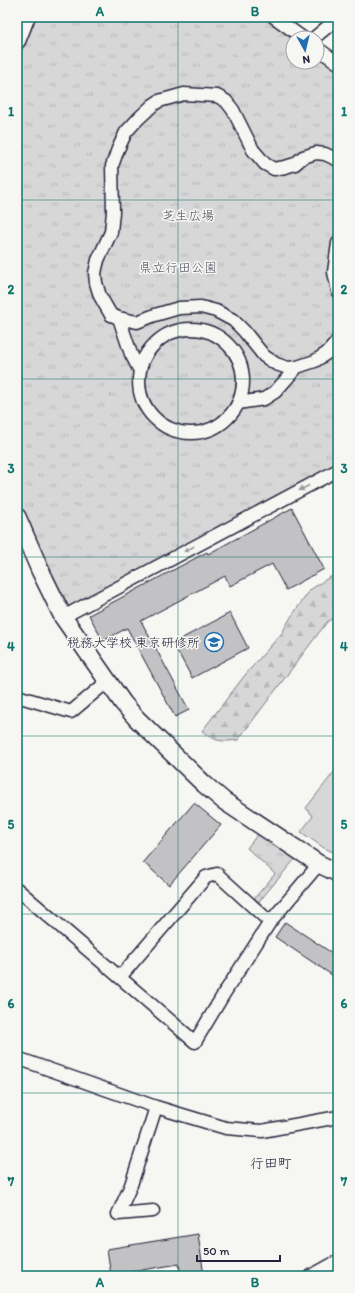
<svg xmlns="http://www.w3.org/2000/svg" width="355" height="1293" font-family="Itim,'Klee One',sans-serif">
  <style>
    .forest { fill: url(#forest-firs); stroke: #7c7c89 }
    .park { fill: url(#park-tufts); stroke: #7c7c89 }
    .pitch { fill: #d7d7d7; stroke: #7c7c89 }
    .building { fill: #c2c2c4; stroke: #22223b }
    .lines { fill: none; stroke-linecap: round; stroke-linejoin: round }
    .street-casing { stroke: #22223b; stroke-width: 15 }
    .secondary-casing { stroke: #22223b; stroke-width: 20 }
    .street { stroke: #f6f6f2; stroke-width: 12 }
    .secondary { stroke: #f6f6f2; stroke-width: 17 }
    .oneway { fill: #9797a0 }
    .grid { fill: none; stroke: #0f766e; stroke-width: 1; stroke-opacity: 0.55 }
    .labels { text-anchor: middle; stroke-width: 3; stroke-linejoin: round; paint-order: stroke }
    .park-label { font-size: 13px; fill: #4f4f62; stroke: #f6f6f2 }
    .poi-label { font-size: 13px; fill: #22223b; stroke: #f6f6f2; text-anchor: end }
    .neighbourhood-label { font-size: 14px; fill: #22223b; stroke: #f6f6f2 }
    .neatline { fill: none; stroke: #0f766e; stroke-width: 1.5 }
    .grid-label { font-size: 13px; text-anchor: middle; font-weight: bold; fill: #0f766e }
  </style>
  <defs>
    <pattern id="forest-firs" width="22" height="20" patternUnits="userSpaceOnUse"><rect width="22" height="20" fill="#d7d7d7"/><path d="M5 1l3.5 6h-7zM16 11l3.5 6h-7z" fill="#b8b8b9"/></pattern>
    <pattern id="park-tufts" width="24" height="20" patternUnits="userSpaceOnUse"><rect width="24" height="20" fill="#d7d7d7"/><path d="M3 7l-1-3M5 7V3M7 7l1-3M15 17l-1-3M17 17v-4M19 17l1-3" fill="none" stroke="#b8b8b9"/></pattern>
  </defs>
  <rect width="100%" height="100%" fill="#f6f6f2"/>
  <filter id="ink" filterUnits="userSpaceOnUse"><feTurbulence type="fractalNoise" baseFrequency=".025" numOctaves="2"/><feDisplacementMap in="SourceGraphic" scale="8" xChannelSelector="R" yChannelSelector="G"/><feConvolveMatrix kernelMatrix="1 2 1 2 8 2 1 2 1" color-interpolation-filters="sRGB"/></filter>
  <g filter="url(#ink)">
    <!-- forest -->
    <path class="forest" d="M338,573V615L327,622L238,740C220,742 217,742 202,731L245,675L282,633L291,617L310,590L325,580Z"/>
    <!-- park -->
    <path class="park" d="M35,17H263L293,38V62H317V55L338,70V465L67,610L25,518L17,496V65L26,37Z
      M258,834L295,859L257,904L252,901L275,874L247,848Z"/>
    <!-- pitch -->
    <path class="pitch" d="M338,767V854L324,848L301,832L313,816L306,808Z"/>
    <!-- building -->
    <path class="building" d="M292,508L324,569L286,590L272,564L230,586L225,576L141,621L189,710L175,717L127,628L103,641L89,615L207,552L208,554Z
      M230,613L248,648L192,678L173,643Z
      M194,803L221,825L169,885L143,862Z
      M285,922L338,957V979L275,937Z
      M198,1234L204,1276H181L179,1264L111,1275L107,1249Z"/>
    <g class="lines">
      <!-- street casing -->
      <g class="street-casing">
        <path id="street" d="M274,17L303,38
          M314,38L338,18
          M317,48L338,63
          M338,160L325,154L316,153L303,157L295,164L285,167L274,169L265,164L253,150L233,110L226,101L217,96L184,94L159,101L153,105L139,118L126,132L118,149L112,166L113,212L111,232L98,260L95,273L96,283L100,296L111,315L119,318L137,322L155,315L179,308L201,307L216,311L233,320L244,331L264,356L276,364L288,368L297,367L315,361L327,353L336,343L338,339
          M338,243L334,272L338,291
          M119,318L131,354L139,369
          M139 381a52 52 0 1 1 104 0a52 52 0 1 1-104 0Z
          M238,403L264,399L275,392L297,367
          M63,617L338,470
          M17,696L71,712L108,681
          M17,889L195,1042L225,992L270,922L319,864
          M120,977L206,877L217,874L270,922
          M17,1058L156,1107L226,1128L262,1131L338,1117
          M153,1211L118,1214L131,1185L156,1107
          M311,1276L338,1261"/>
      </g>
      <!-- secondary casing -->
      <g class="secondary-casing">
        <path id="secondary" d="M17,40L26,17
          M17,517L40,570L63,617L123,703L137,719L204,784L224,801L319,864L338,873"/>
      </g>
      <!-- street -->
      <use href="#street" class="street"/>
      <!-- secondary -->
      <use href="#secondary" class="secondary"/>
    </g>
    <!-- one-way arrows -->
    <defs><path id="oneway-solid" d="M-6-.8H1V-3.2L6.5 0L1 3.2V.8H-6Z"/></defs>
    <g class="oneway">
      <use href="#oneway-solid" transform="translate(304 488) rotate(152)"/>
      <use href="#oneway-solid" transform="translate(189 549) rotate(152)"/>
    </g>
  </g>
  <!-- grid -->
  <path class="grid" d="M178,17V1276M17,200H338M17,379H338M17,557H338M17,736H338M17,914H338M17,1093H338"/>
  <!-- icons -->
  <defs>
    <g id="university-ring" transform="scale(1)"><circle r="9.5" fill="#f6f6f2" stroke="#1f6fb2" stroke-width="1.5"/><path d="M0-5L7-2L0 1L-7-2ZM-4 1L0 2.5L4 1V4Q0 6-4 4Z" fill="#1f6fb2"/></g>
  </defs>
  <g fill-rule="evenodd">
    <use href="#university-ring" x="214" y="642"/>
  </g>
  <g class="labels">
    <!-- park labels -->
    <g class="park-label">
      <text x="188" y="220">芝生広場</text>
      <text x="178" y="272">県立行田公園</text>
    </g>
    <!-- poi labels -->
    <g class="poi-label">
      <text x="200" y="647">税務大学校 東京研修所</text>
    </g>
    <!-- neighbourhood labels -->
    <g class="neighbourhood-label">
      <text x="271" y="1168">行田町</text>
    </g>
  </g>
  <!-- margin -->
  <rect width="355" height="1293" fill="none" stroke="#f6f6f2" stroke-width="44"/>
  <!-- north arrow -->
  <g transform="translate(305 50) rotate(172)"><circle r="19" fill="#f6f6f2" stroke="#a1a1a9"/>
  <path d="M0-3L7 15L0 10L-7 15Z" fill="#1f6fb2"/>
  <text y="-6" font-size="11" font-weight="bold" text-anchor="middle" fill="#22223b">N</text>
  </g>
  <!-- scale -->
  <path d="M197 1255v6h83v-6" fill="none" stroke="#22223b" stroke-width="2"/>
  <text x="203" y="1255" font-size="12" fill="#22223b" stroke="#f6f6f2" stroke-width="3" paint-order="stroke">50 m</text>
  <rect x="22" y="22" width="311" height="1249" class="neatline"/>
  <g class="grid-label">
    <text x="100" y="16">A</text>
    <text x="255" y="16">B</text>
    <text x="11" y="116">1</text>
    <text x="344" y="116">1</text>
    <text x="11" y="294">2</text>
    <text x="344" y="294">2</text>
    <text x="11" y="473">3</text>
    <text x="344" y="473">3</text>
    <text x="11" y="651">4</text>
    <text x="344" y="651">4</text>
    <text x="11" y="829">5</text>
    <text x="344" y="829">5</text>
    <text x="11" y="1008">6</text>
    <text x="344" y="1008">6</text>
    <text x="11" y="1186">7</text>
    <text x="344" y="1186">7</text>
    <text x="100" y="1287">A</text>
    <text x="255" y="1287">B</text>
  </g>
</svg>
